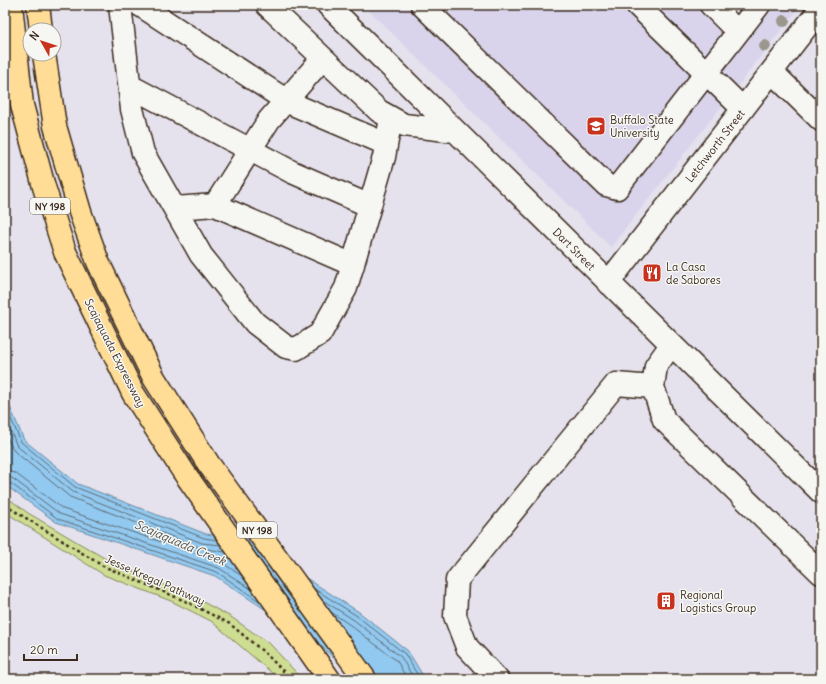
<svg xmlns="http://www.w3.org/2000/svg" width="826" height="684" font-family="Delius,sans-serif">
  <style>
    .built { fill: #d9d4eb }
    .green { fill: #cddd91; stroke: #848458 }
    .water { fill: #92c9f0; stroke: #6f899c }
    .lines { fill: none; stroke-linecap: round; stroke-linejoin: round }
    .shore { stroke: #5e6a72; stroke-width: 1 }
    .minor-casing { stroke: #3b2a1e; stroke-width: 25 }
    .highway-casing { stroke: #3b2a1e; stroke-width: 25 }
    .path { stroke: #3b2a1e; stroke-width: 2.5; stroke-dasharray: 3 3; stroke-linecap: butt }
    .minor { stroke: #f6f6f2; stroke-width: 22 }
    .highway { stroke: #ffdd96; stroke-width: 22 }
    .tree { fill: #9c968c }
    .labels { text-anchor: middle; stroke-width: 3; stroke-linejoin: round; paint-order: stroke }
    .shield { fill: #f6f6f2; stroke: #73675e; stroke-width: 1 }
    .shield-label { font-size: 10px; font-weight: bold; fill: #3b2a1e }
    .poi-label { font-size: 11px; fill: #3b2a1e; stroke: #f6f6f2; text-anchor: start }
    .street-label { font-size: 11px; fill: #3b2a1e; stroke: #f6f6f2 }
    .water-label { font-size: 12px; font-style: italic; fill: #515252; stroke: #f6f6f2 }
  </style>
  <rect width="100%" height="100%" fill="#e5e2ee"/>
  <filter id="ink" filterUnits="userSpaceOnUse"><feTurbulence type="fractalNoise" baseFrequency=".025" numOctaves="2"/><feDisplacementMap in="SourceGraphic" scale="8" xChannelSelector="R" yChannelSelector="G"/><feConvolveMatrix kernelMatrix="1 2 1 2 8 2 1 2 1" color-interpolation-filters="sRGB"/></filter>
  <g filter="url(#ink)">
    <!-- built -->
    <path class="built" d="M363,5H801L611,247Z"/>
    <!-- green -->
    <path class="green" d="M5,496L28,513L111,562L203,602L231,617L271,645L302,679H279L211,621L171,601L104,575L5,512Z"/>
    <!-- water -->
    <path class="water" d="M5,395L24,440L78,484L206,534L247,540L359,612L408,651L425,679H356L323,648L215,576L56,522L5,485Z"/>
    <g class="lines">
      <!-- shore -->
      <path class="shore" d="M5,405L21,442L75,487L204,538L217,540
        M5,418L17,446L73,492L202,543L221,545
        M5,434L14,451L70,497L201,548L225,552
        M5,471L15,473L63,509L221,562L242,576
        M5,477L12,478L60,514L219,568L251,589
        M5,482H9L58,519L217,572L259,601
        M313,588L357,616L405,654L420,679
        M321,599L354,620L401,657L414,679
        M331,612L350,625L397,661L407,679"/>
      <!-- minor casing -->
      <g class="minor-casing">
        <path id="minor" d="M120,5L132,109L143,153L201,255L255,323L286,347L296,349L320,334L346,288L384,157L391,118
          M140,5L290,103L386,144
          M267,5L379,111L404,125L455,131
          M328,5L821,492
          M422,5L606,185L617,188L759,5
          M637,5L743,109
          M711,5L738,32
          M772,72L821,120
          M130,86L292,172L370,206
          M215,205L269,120L323,58
          M175,208L215,205L353,265
          M608,283L821,8
          M671,345L656,366L653,387L664,420L821,573
          M497,679L467,647L455,616L457,580L616,384L653,387"/>
      </g>
      <!-- highway casing -->
      <g class="highway-casing">
        <path id="highway" d="M11,5L22,105L44,187L65,252L133,393L183,471L329,679
          M38,5L41,30
          M44,54L55,126L80,212L98,262L154,378L208,463L365,679"/>
      </g>
      <!-- path -->
      <path class="path" d="M5,505L103,566L185,601L230,624L266,654L291,679"/>
      <!-- minor -->
      <use href="#minor" class="minor"/>
      <!-- highway -->
      <use href="#highway" class="highway"/>
    </g>
    <!-- trees -->
    <g class="tree">
      <circle cx="784" cy="21" r="6"/>
      <circle cx="765" cy="46" r="6"/>
    </g>
  </g>
  <!-- icons -->
  <defs>
    <g id="university-square" transform="scale(1)"><rect x="-9" y="-9" width="18" height="18" rx="4" fill="#c8321e" stroke="#f6f6f2"/><path d="M0-5L7-2L0 1L-7-2ZM-4 1L0 2.5L4 1V4Q0 6-4 4Z" fill="#fff"/></g>
    <g id="restaurant-square" transform="scale(1)"><rect x="-9" y="-9" width="18" height="18" rx="4" fill="#c8321e" stroke="#f6f6f2"/><path d="M-5-6h1v4h1v-4h1v4h1v-4h1v5L-1.5 .5V6h-2V.5L-5-1ZM5-6V6H3V1.5H1.5Q1.5-4 5-6Z" fill="#fff"/></g>
    <g id="building-square" transform="scale(1)"><rect x="-9" y="-9" width="18" height="18" rx="4" fill="#c8321e" stroke="#f6f6f2"/><path d="M-4-6H4V6H1V3H-1V6H-4ZM-2.5-4.3h1.7v1.8h-1.7ZM.8-4.3h1.7v1.8H.8ZM-2.5-1h1.7V.8h-1.7ZM.8-1h1.7V.8H.8Z" fill="#fff"/></g>
  </defs>
  <g fill-rule="evenodd">
    <use href="#university-square" x="596" y="126"/>
    <use href="#restaurant-square" x="652" y="273"/>
    <use href="#building-square" x="666" y="601"/>
  </g>
  <g class="labels">
    <!-- shield labels -->
    <g class="shield">
      <rect x="30" y="198" width="40" height="16" rx="3"/>
      <rect x="237" y="522" width="40" height="16" rx="3"/>
    </g>
    <g class="shield-label">
      <text x="50" y="210">NY 198</text>
      <text x="257" y="534">NY 198</text>
    </g>
    <!-- poi labels -->
    <g class="poi-label">
      <text x="610" y="124">Buffalo State<tspan x="610" dy="13">University</tspan></text>
      <text x="666" y="271">La Casa<tspan x="666" dy="13">de Sabores</tspan></text>
      <text x="680" y="599">Regional<tspan x="680" dy="13">Logistics Group</tspan></text>
    </g>
    <!-- street labels -->
    <g class="street-label">
      <text transform="translate(715 146) rotate(-52)" y="4">Letchworth Street</text>
      <text transform="translate(574 249) rotate(45)" y="4">Dart Street</text>
      <text transform="translate(115 353) rotate(63)" y="4">Scajaquada Expressway</text>
      <text transform="translate(155 580) rotate(24)" y="4">Jesse Kregal Pathway</text>
    </g>
    <!-- water labels -->
    <g class="water-label">
      <text transform="translate(180 543) rotate(23)" y="4">Scajaquada Creek</text>
    </g>
  </g>
  <!-- margin -->
  <rect width="826" height="684" fill="none" stroke="#f6f6f2" stroke-width="20"/>
  <rect x="10" y="10" width="806" height="664" fill="none" stroke="#3b2a1e" stroke-width="1.5" filter="url(#ink)"/>
  <!-- north arrow -->
  <g transform="translate(42 42) rotate(309)"><circle r="19" fill="#f6f6f2" stroke="#aba49d"/>
  <path d="M0-3L7 15L0 10L-7 15Z" fill="#c8321e"/>
  <text y="-6" font-size="11" font-weight="bold" text-anchor="middle" fill="#3b2a1e">N</text>
  </g>
  <!-- scale -->
  <path d="M24 654v6h53v-6" fill="none" stroke="#3b2a1e" stroke-width="2"/>
  <text x="30" y="654" font-size="12" fill="#3b2a1e" stroke="#f6f6f2" stroke-width="3" paint-order="stroke">20 m</text>
</svg>
